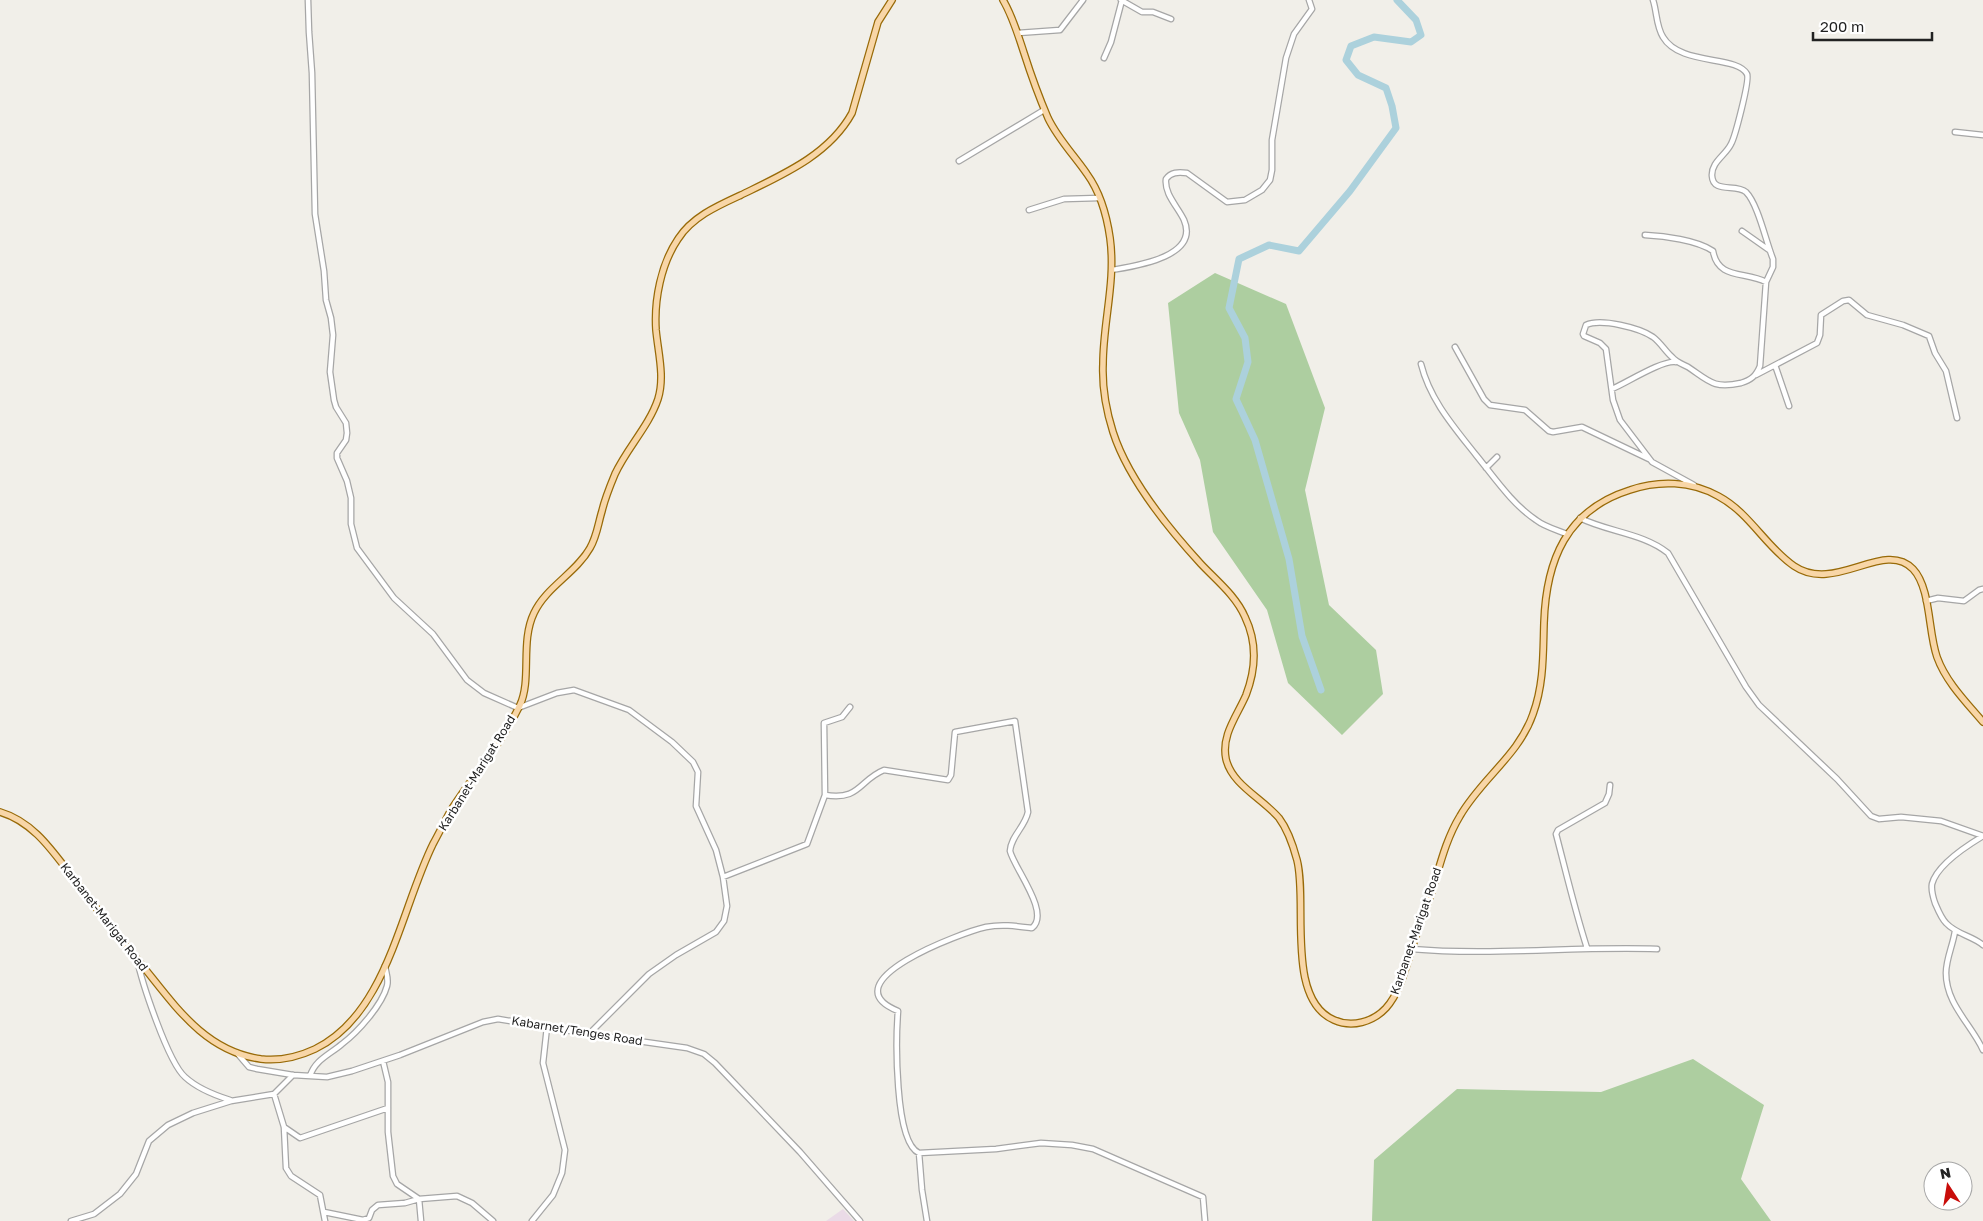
<svg xmlns="http://www.w3.org/2000/svg" width="1983" height="1221" font-family="'Golos Text',sans-serif">
  <style>
    .industrial { fill: #eadbe7 }
    .forest { fill: #adcea0 }
    .lines { fill: none; stroke-linecap: round; stroke-linejoin: round }
    .river { stroke: #acd1dc; stroke-width: 7 }
    .minor-casing { stroke: #a6a6a6; stroke-width: 7 }
    .major-casing { stroke: #986a08; stroke-width: 8 }
    .minor { stroke: #fff; stroke-width: 4.5 }
    .major { stroke: #f8d6a7; stroke-width: 5.5 }
    .labels { text-anchor: middle; stroke-width: 5; stroke-linejoin: round; paint-order: stroke }
    .street-label { font-size: 12px; fill: #222; stroke: #fff }
  </style>
  <rect width="100%" height="100%" fill="#f1efe9"/>
  <!-- industrial -->
  <path class="industrial" d="M843,1209L854,1221H826Z"/>
  <!-- forest -->
  <path class="forest" d="M1215,273L1286,304L1325,408L1305,490L1329,605L1376,650L1383,694L1342,735L1288,683L1267,610L1213,532L1200,460L1179,413L1168,303Z
    M1693,1059L1764,1105L1741,1179L1771,1221H1372L1374,1160L1457,1089L1601,1092Z"/>
  <g class="lines">
    <!-- river -->
    <path class="river" d="M1321,690L1302,636L1289,559L1255,440L1236,399L1248,362L1245,338L1229,308L1239,259L1269,245L1299,251L1350,191L1396,128L1392,106L1386,88L1358,75L1346,60L1351,46L1374,37L1411,42L1421,35L1416,20L1397,0"/>
    <!-- minor casing -->
    <g class="minor-casing">
      <path id="minor" d="M308,0L309,32L312,73L315,214L324,271L326,300L331,318L333,335L330,372L334,400L336,407L346,423L347,433L346,440L337,453V458L347,481L351,498V524L357,548L394,598L433,634L467,680L484,693L518,708L557,693L574,690L629,710L672,742L693,762L698,772L696,806L716,850L723,877L727,906L724,921L716,932L676,955L649,974L589,1034
        M1121,0L1142,12H1153L1171,19
        M1653,0C1657,12 1656,26 1663,37C1680,66 1737,55 1747,74C1750,80 1735,137 1731,144C1726,155 1711,162 1712,176C1713,194 1736,183 1746,192C1758,204 1766,242 1773,259V267L1766,282L1760,366C1756,376 1751,380 1741,383C1713,389 1709,381 1688,367C1682,364 1676,362 1672,357C1665,351 1661,343 1653,337C1640,328 1601,318 1586,325L1583,334L1584,336L1600,343L1606,349L1613,400L1620,420L1652,462L1694,485
        M1018,33L1060,30L1083,0
        M1104,58L1111,42L1122,0
        M1955,132L1983,135
        M959,161L1044,110
        M1029,210L1064,199L1099,198
        M1742,231L1769,250
        M1645,235C1664,236 1697,240 1713,251C1718,280 1745,271 1766,282
        M1112,270C1135,266 1200,257 1184,220C1178,207 1164,194 1166,179C1171,172 1178,172 1187,173L1227,202L1245,200L1262,190L1270,180L1272,170V140L1286,58L1294,34L1312,9L1309,0
        M1455,347L1484,399L1490,405L1525,410L1549,431L1553,432L1582,427L1649,459
        M1421,364C1430,400 1454,427 1476,455C1494,477 1512,504 1536,520C1545,527 1557,530 1567,534
        M1775,365L1789,406
        M1756,375L1817,343L1820,335L1821,315L1843,301L1849,300L1867,315L1903,325L1929,336L1935,353L1946,371L1957,418
        M1612,389C1628,382 1662,360 1676,362
        M1486,468L1497,457
        M1580,518C1608,532 1643,533 1668,553L1746,687L1759,705L1837,779L1871,816L1879,819L1901,817L1941,821L1983,836
        M1926,601L1938,598L1964,601L1979,590L1983,589
        M825,795C860,801 859,780 884,770L948,780L951,775L955,732L1015,721L1028,812C1025,827 1011,836 1010,851C1014,868 1051,913 1032,928C1016,926 1002,924 986,927C963,932 827,982 898,1011C896,1037 894,1142 919,1153L996,1149L1041,1143L1072,1145L1093,1149L1203,1197L1205,1221
        M1983,836C1968,845 1937,865 1932,884C1931,890 1933,897 1935,903C1938,910 1941,918 1946,923C1956,934 1972,936 1983,945
        M723,877L807,844L825,795L824,723L842,717L850,707
        M1955,931C1953,945 1946,959 1946,973C1946,1004 1971,1024 1983,1050
        M1587,948C1575,911 1566,872 1556,834L1558,830L1605,803L1609,794L1610,785
        M1411,949C1493,956 1575,946 1657,949
        M137,959C142,983 168,1062 185,1077C198,1089 214,1095 230,1100
        M237,1053L249,1067L257,1069L293,1075L327,1077L352,1071L400,1055L483,1022L498,1019L589,1034L687,1048L704,1054L715,1063L800,1152L860,1221
        M383,1061L388,1082V1132L393,1176L397,1184L419,1199L421,1221
        M310,1076C315,1060 329,1055 342,1044C358,1032 382,1005 387,986C389,979 386,973 385,966
        M274,1094L284,1127L286,1168L291,1176L320,1195L325,1221
        M284,1127L300,1138L303,1137L388,1108
        M919,1153L922,1190L927,1221
        M324,1212L363,1220L369,1218L372,1210L378,1205L405,1203L419,1199L457,1196L472,1203L493,1221
        M71,1221L94,1214L120,1194L136,1174L149,1141L168,1125L193,1113L231,1101L274,1094L293,1075
        M532,1221L553,1195L562,1173L565,1150L543,1063L547,1027"/>
    </g>
    <!-- major casing -->
    <g class="major-casing">
      <path id="major" d="M1003,0C1013,17 1018,35 1024,53C1031,75 1039,97 1048,118C1058,139 1074,155 1087,174C1100,192 1107,217 1110,238C1116,281 1103,322 1103,364C1102,387 1106,410 1113,432C1128,479 1168,528 1201,564C1217,581 1236,596 1245,617C1257,642 1256,669 1246,695C1237,716 1221,735 1226,759C1232,785 1262,798 1279,818C1288,830 1293,845 1297,860C1308,902 1285,999 1334,1020C1352,1028 1373,1022 1386,1008C1401,991 1406,966 1413,945C1419,927 1426,909 1432,891C1440,865 1446,839 1460,816C1481,779 1519,755 1533,714C1544,684 1543,654 1544,623C1546,561 1566,510 1630,490C1659,480 1691,481 1718,496C1750,513 1765,546 1794,566C1835,594 1884,539 1913,569C1931,588 1928,632 1937,657C1946,682 1966,702 1983,722
        M0,812C34,822 53,852 74,879C95,906 115,933 137,959C172,1001 202,1051 261,1059C279,1061 298,1057 315,1049C387,1014 400,911 433,844C439,833 445,821 451,810C474,774 502,743 520,705C532,679 520,642 534,613C546,587 576,573 590,548C597,536 598,524 602,511C605,498 610,486 615,474C627,448 649,426 658,399C665,377 658,352 656,330C654,300 661,264 678,239C692,217 717,206 741,195C782,175 829,155 852,113L878,22L892,0"/>
    </g>
    <!-- minor -->
    <use href="#minor" class="minor"/>
    <!-- major -->
    <use href="#major" class="major"/>
  </g>
  <g class="labels">
    <!-- street labels -->
    <g class="street-label">
      <text transform="translate(477 773) rotate(-58)" y="4">Karbanet-Marigat Road</text>
      <text transform="translate(104 917) rotate(52)" y="4">Karbanet-Marigat Road</text>
      <text transform="translate(1416 931) rotate(-71)" y="4">Karbanet-Marigat Road</text>
      <text transform="translate(577 1031) rotate(9)" y="4">Kabarnet/Tenges Road</text>
    </g>
  </g>
  <!-- north arrow -->
  <g transform="translate(1948 1186) rotate(348)"><circle r="24" fill="#ffffff" stroke="#a7a7a7"/>
  <path d="M0-4L9 19L0 12L-9 19Z" fill="#c90d0a"/>
  <text y="-8" font-size="14" font-weight="bold" text-anchor="middle" fill="#222222">N</text>
  </g>
  <!-- scale -->
  <path d="M1813 32v8h119v-8" fill="none" stroke="#222222" stroke-width="2.5"/>
  <text x="1820" y="32" font-size="15" fill="#222222" stroke="#ffffff" stroke-width="4" paint-order="stroke">200 m</text>
</svg>
